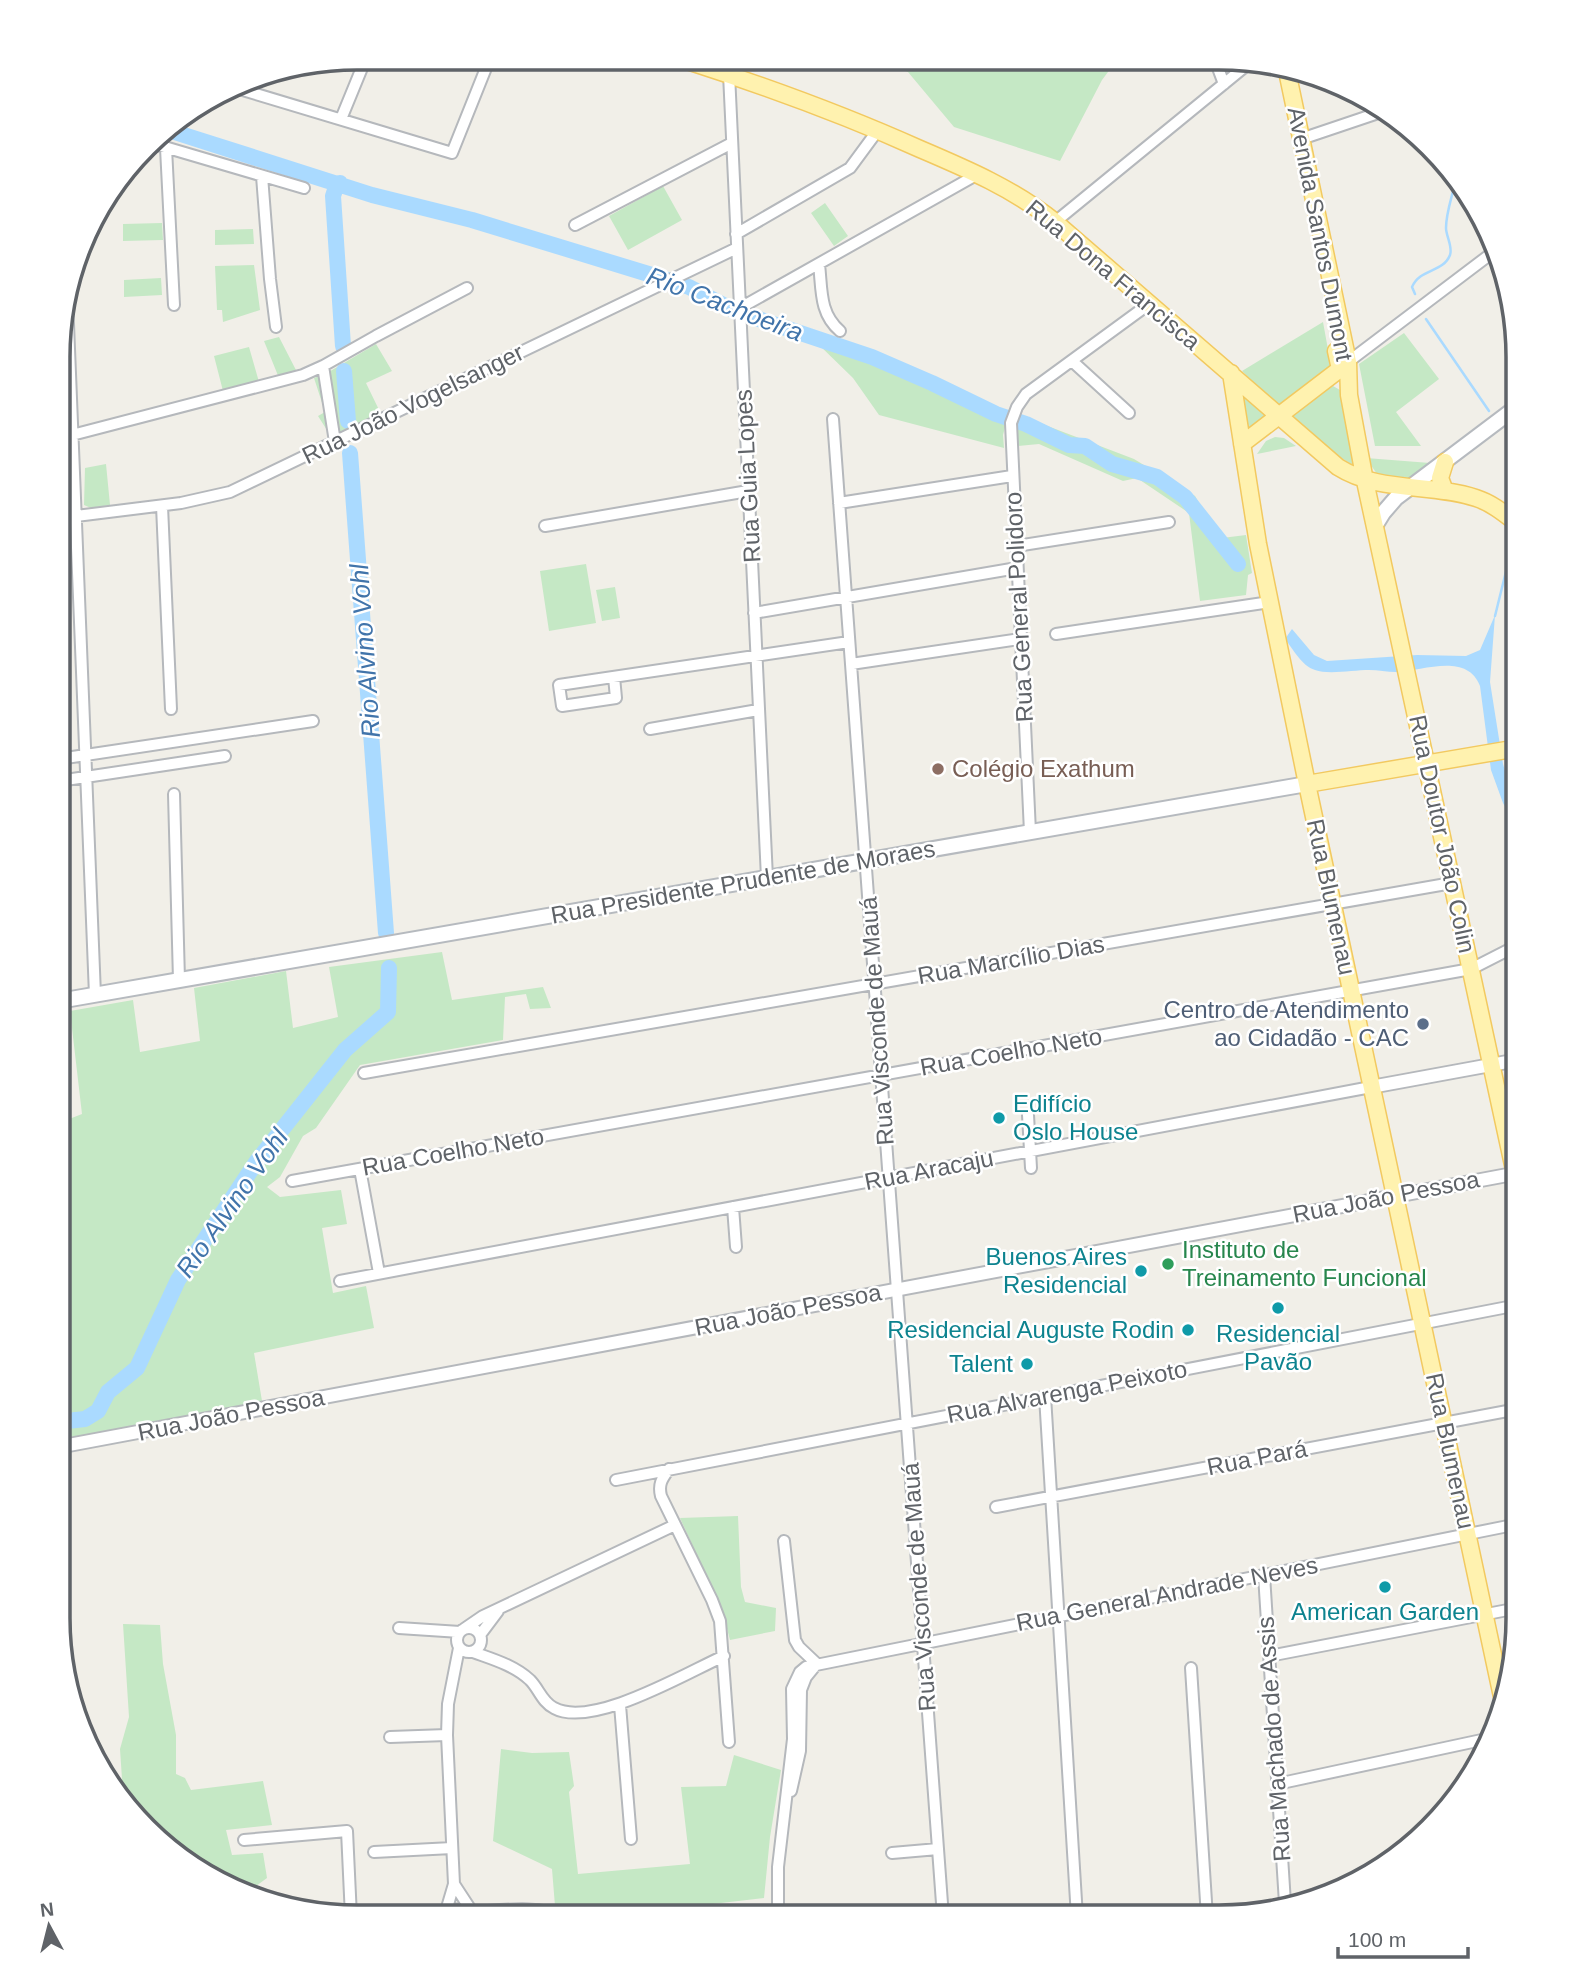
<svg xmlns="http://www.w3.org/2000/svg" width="1576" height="1975" font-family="Arial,sans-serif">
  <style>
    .green { fill: #c5e8c5 }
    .water { fill: #aadaff }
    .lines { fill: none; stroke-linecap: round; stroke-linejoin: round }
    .stream { stroke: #aadaff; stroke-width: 2.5 }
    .river { stroke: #aadaff; stroke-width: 16 }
    .minor-casing { stroke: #b5b8bc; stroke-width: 14 }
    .tertiary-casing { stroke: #b5b8bc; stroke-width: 16 }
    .secondary-casing { stroke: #b6babf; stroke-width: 18 }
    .primary-casing { stroke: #f2c960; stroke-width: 19 }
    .minor { stroke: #fff; stroke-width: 10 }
    .tertiary { stroke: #fff; stroke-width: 12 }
    .secondary { stroke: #fff; stroke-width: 14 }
    .primary { stroke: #fff2af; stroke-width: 16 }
    .education-dot { fill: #8d6e63; stroke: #fff; stroke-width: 2.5 }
    .service-dot { fill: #5c6f8a; stroke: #fff; stroke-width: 2.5 }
    .culture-dot { fill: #0f9aa8; stroke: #fff; stroke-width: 2.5 }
    .leisure-dot { fill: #2e9e5b; stroke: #fff; stroke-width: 2.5 }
    .labels { text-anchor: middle; stroke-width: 5; stroke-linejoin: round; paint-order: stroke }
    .street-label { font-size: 24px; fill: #5f6368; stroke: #fff }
    .education-label { font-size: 24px; fill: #785e54; stroke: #fff; text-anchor: start }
    .service-label { font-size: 24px; fill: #4e5e75; stroke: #fff; text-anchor: end }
    .culture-label { font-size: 24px; fill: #0d838f; stroke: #fff; text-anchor: end }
    .leisure-label { font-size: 24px; fill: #27864d; stroke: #fff; text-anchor: start }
    .water-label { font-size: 26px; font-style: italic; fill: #4174aa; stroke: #fff }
    .rim { fill: none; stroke: #5f6368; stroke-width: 3.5 }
  </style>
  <rect width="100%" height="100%" fill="#f1efe8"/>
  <!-- green -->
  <path class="green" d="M873,59L1117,60L1102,80L1060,161L954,127L908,72Z
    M663,186L682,220L628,250L609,216Z
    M825,203L848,236L834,246L811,213Z
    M162,223L163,240L123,241V224Z
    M253,229L254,244L215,245V230Z
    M254,265L260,310L223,322L222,310H217L215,266Z
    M161,278L162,295L124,297V280Z
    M1323,322L1331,366L1279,407L1242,371Z
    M1404,333L1439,379L1396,412L1421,446H1375L1359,364Z
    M279,337L297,372L279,378L264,341Z
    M815,341L848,354H855L859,359L890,366L918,383H925L933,388L939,386L951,387L961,398L977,406L979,410L999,416L1006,423L1003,435L1004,448L879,415L853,378Z
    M376,344L392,371L366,383L381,414L332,438L318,416L325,412L314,378L327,373Z
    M249,347L259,382L223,391L214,356Z
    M1333,386L1340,390L1357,467C1331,454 1311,434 1290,415Z
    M1241,392L1267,416L1247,431Z
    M1024,417L1134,459L1195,496L1212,525L1222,538L1246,535L1252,573L1248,575L1246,595L1200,601L1189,513L1137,478L1123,481L1039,444L1018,446L1016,434Z
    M1275,437L1284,438L1296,446L1257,454L1266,441Z
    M1366,458L1430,463C1428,466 1426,470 1423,473C1411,483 1390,479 1377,474Z
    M106,464L110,505L91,508L84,505L85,468Z
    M586,564L596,623L549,631L540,571Z
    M615,587L620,618L602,621L596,590Z
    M442,952L452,1000L543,987L551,1008L530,1009L526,994L505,997L503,1040L360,1065L316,1128L303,1136L280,1177L267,1187L280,1197L341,1190L347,1224L322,1228L333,1293L366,1286L374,1328L254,1353L262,1401L58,1443L59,1123L82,1114L70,1011L133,1000L140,1052L200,1041L194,988L286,971L293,1028L338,1017L329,967Z
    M738,1516L741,1587L745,1602L776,1608L775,1631L730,1640L722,1610L680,1518Z
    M123,1624L160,1625L163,1664L176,1735V1774L185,1778L191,1790L263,1781L272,1825L226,1830L232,1855L263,1853L267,1878L245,1894L191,1867L123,1794L120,1749L129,1717Z
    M501,1749L532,1753L569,1752L574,1786L569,1792L578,1874L690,1864L681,1787L726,1786L734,1755L781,1770L770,1837L764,1898L652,1911L650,1917H579L555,1906L552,1869L493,1841Z"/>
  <!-- water -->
  <path class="water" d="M1495,615L1490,682L1503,764L1512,795L1518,807V830L1503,803L1491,770L1480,686C1467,652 1423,671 1396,672C1387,672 1378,670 1369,670C1354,670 1328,675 1315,670C1302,666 1293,649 1285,639L1292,629L1314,655L1327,661L1417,655L1466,656L1480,650Z"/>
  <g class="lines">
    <!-- stream -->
    <path class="stream" d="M1415,294L1412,287C1420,268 1443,273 1450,255C1453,247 1446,236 1446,228C1446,213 1452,197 1455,183
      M1426,319L1489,411
      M1506,432L1518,446
      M1495,616L1515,535"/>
    <!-- river -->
    <path class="river" d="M165,129L372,195L472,220L655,276L689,287L735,311L872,357L932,383L996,414L1026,424L1069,445L1085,446L1112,464L1157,477L1185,497L1238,564
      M340,183L336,187L333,196L343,346
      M344,371L348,421
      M350,453L386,933
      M58,1422L85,1419L98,1411L108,1392L137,1368L178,1280L257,1161L345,1050L388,1012L389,968"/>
    <!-- minor casing -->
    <g class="minor-casing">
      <path id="minor" d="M1215,60L1224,84
        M729,74L767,878
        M236,88L452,153L490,58
        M341,119L366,58
        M1301,139L1387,110
        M151,143L304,188
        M166,148L174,305
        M262,176L270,279L276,327
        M1471,200L1468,202L1485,224
        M1055,222L1253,60
        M575,225L732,143
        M736,234L850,168L878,130
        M819,264C822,289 819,313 840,331
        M67,299L95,995
        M740,308L978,174
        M1072,361L1129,413
        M1348,362L1496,250
        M323,366L335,442
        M833,419L943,1917
        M72,435L303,375L323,366L376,336L467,288
        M839,503L1012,476
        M162,506L171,709
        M60,518L181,503L230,492L737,248
        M545,526L748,491
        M1016,546L1169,522
        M754,613L1017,568
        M1056,634L1270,602
        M851,664L1020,639
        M614,677L616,698L562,706L559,685L849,642
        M650,729L758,710
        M59,759L313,721
        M59,781L225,756
        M174,794L179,980
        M1030,832L1011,423L1017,407L1026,394L1149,304
        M364,1073L1452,883
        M1028,1115L1031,1168
        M360,1169L379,1273
        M292,1181L1471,969L1518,945
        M733,1207L736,1247
        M340,1281L1371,1087
        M1045,1396L1077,1917
        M669,1469C662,1479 658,1484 661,1496L712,1600L720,1621L729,1742
        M616,1480L1518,1305
        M996,1507L1518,1409
        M784,1541L795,1640L799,1647L817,1664
        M58,1574L61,1640
        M1264,1575L1285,1903
        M457 1640a12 12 0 1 1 24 0a12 12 0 1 1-24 0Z
        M399,1628L460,1632
        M464,1629L483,1616L675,1525
        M480,1635L498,1611
        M473,1652C492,1659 514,1665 530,1680C539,1689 542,1702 554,1708C592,1729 686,1673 724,1656
        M1269,1656L1518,1608
        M1191,1668L1207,1917
        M620,1705L631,1839
        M390,1737L447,1735
        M1277,1784L1491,1738
        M791,1791L800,1751L801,1690L806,1677L815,1666
        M244,1840L347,1831L351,1917
        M374,1852L452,1848
        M892,1853L938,1849
        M454,1884L471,1910
        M446,1911L454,1884L447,1735L448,1704L459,1648
        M474,1912C505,1910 537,1905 566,1917
        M436,1917C446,1909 462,1907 474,1912L477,1917
        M782,1917L778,1904V1867L793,1739L792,1689L800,1672L806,1667L1518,1524"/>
    </g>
    <!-- tertiary casing -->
    <g class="tertiary-casing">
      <path id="tertiary" d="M1371,1087L1518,1060
        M58,1447L1518,1173"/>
    </g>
    <!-- secondary casing -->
    <g class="secondary-casing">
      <path id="secondary" d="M1375,526L1383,513L1396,498L1518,406
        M59,1001L1307,784"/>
    </g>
    <!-- primary casing -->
    <g class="primary-casing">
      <path id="primary" d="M681,59C762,85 842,114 920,149C967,169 1014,189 1055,222L1338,467C1379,493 1431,483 1476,498C1492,503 1505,514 1518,524
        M1287,71L1348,362L1349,395L1365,481L1518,1188
        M1231,373L1258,544L1307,784L1504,1706
        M1242,444L1340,369L1336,351
        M1445,491L1440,478L1445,462
        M1307,784L1518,748"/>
    </g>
    <!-- minor -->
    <use href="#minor" class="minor"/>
    <!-- tertiary -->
    <use href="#tertiary" class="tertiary"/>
    <!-- secondary -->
    <use href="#secondary" class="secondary"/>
    <!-- primary -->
    <use href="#primary" class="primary"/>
  </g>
  <!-- markers -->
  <circle class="education-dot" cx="938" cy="769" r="7"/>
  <circle class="service-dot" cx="1423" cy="1024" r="7"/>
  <g class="culture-dot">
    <circle cx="999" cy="1118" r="7"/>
    <circle cx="1141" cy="1271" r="7"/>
    <circle cx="1278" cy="1308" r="7"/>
    <circle cx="1188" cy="1330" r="7"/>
    <circle cx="1027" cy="1364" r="7"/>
    <circle cx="1385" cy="1587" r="7"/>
  </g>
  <circle class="leisure-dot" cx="1168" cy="1264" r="7"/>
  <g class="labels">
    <!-- street labels -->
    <g class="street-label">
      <text transform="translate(1320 234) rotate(79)" y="8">Avenida Santos Dumont</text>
      <text transform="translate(1113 275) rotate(40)" y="8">Rua Dona Francisca</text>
      <text transform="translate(413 404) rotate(-26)" y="8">Rua João Vogelsanger</text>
      <text transform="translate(748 476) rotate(-93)" y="8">Rua Guia Lopes</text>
      <text transform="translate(1019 607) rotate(-93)" y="8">Rua General Polidoro</text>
      <text transform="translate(1442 834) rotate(78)" y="8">Rua Doutor João Colin</text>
      <text transform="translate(743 882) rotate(-10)" y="8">Rua Presidente Prudente de Moraes</text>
      <text transform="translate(1331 897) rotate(78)" y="8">Rua Blumenau</text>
      <text transform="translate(1011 960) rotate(-10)" y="8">Rua Marcílio Dias</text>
      <text transform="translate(877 1021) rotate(-94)" y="8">Rua Visconde de Mauá</text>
      <text transform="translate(1011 1052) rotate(-10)" y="8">Rua Coelho Neto</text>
      <text transform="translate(453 1152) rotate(-10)" y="8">Rua Coelho Neto</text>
      <text transform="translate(929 1170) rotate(-11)" y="8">Rua Aracaju</text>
      <text transform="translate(1386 1197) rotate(-11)" y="8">Rua João Pessoa</text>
      <text transform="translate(788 1310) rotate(-11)" y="8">Rua João Pessoa</text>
      <text transform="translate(1067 1392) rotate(-11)" y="8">Rua Alvarenga Peixoto</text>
      <text transform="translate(231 1415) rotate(-11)" y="8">Rua João Pessoa</text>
      <text transform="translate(1450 1451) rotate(78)" y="8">Rua Blumenau</text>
      <text transform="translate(1257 1458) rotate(-11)" y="8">Rua Pará</text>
      <text transform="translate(919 1587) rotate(-94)" y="8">Rua Visconde de Mauá</text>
      <text transform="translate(1167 1594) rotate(-11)" y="8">Rua General Andrade Neves</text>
      <text transform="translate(1274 1739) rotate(-94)" y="8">Rua Machado de Assis</text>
    </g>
    <!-- education labels -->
    <g class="education-label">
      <text x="952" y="777">Colégio Exathum</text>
    </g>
    <!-- service labels -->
    <g class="service-label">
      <text x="1409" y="1018">Centro de Atendimento<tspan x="1409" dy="28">ao Cidadão - CAC</tspan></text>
    </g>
    <!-- culture labels -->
    <g class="culture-label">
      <text x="1013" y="1112" text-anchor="start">Edifício<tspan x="1013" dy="28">Oslo House</tspan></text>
      <text x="1127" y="1265">Buenos Aires<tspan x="1127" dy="28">Residencial</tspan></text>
      <text x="1174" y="1338">Residencial Auguste Rodin</text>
      <text x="1278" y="1342" text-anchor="middle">Residencial<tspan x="1278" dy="28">Pavão</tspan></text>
      <text x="1013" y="1372">Talent</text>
      <text x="1385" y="1620" text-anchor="middle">American Garden</text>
    </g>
    <!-- leisure labels -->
    <g class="leisure-label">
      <text x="1182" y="1258">Instituto de<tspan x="1182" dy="28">Treinamento Funcional</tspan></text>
    </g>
    <!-- water labels -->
    <g class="water-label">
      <text transform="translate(725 304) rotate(21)" y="9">Rio Cachoeira</text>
      <text transform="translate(365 651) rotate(-94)" y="9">Rio Alvino Vohl</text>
      <text transform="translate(232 1203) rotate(-55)" y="9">Rio Alvino Vohl</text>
    </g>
  </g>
  <!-- crop -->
  <path d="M0 0H1576V1975H0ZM357 70H1219A287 287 0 0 1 1506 357V1618A287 287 0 0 1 1219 1905H357A287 287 0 0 1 70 1618V357A287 287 0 0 1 357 70Z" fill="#fff" fill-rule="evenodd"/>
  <path class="rim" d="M357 70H1219A287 287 0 0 1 1506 357V1618A287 287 0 0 1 1219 1905H357A287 287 0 0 1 70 1618V357A287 287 0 0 1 357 70Z"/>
  <!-- north arrow -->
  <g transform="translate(49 1926) rotate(353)" stroke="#ffffff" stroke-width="5" paint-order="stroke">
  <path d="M0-5L12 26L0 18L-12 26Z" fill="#5f6368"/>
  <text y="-10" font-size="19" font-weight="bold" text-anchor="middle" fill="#5f6368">N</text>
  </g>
  <!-- scale -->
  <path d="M1338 1947v10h130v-10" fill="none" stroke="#5f6368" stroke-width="3.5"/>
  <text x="1348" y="1947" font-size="21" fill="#5f6368" stroke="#ffffff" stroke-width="5" paint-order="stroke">100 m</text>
</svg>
